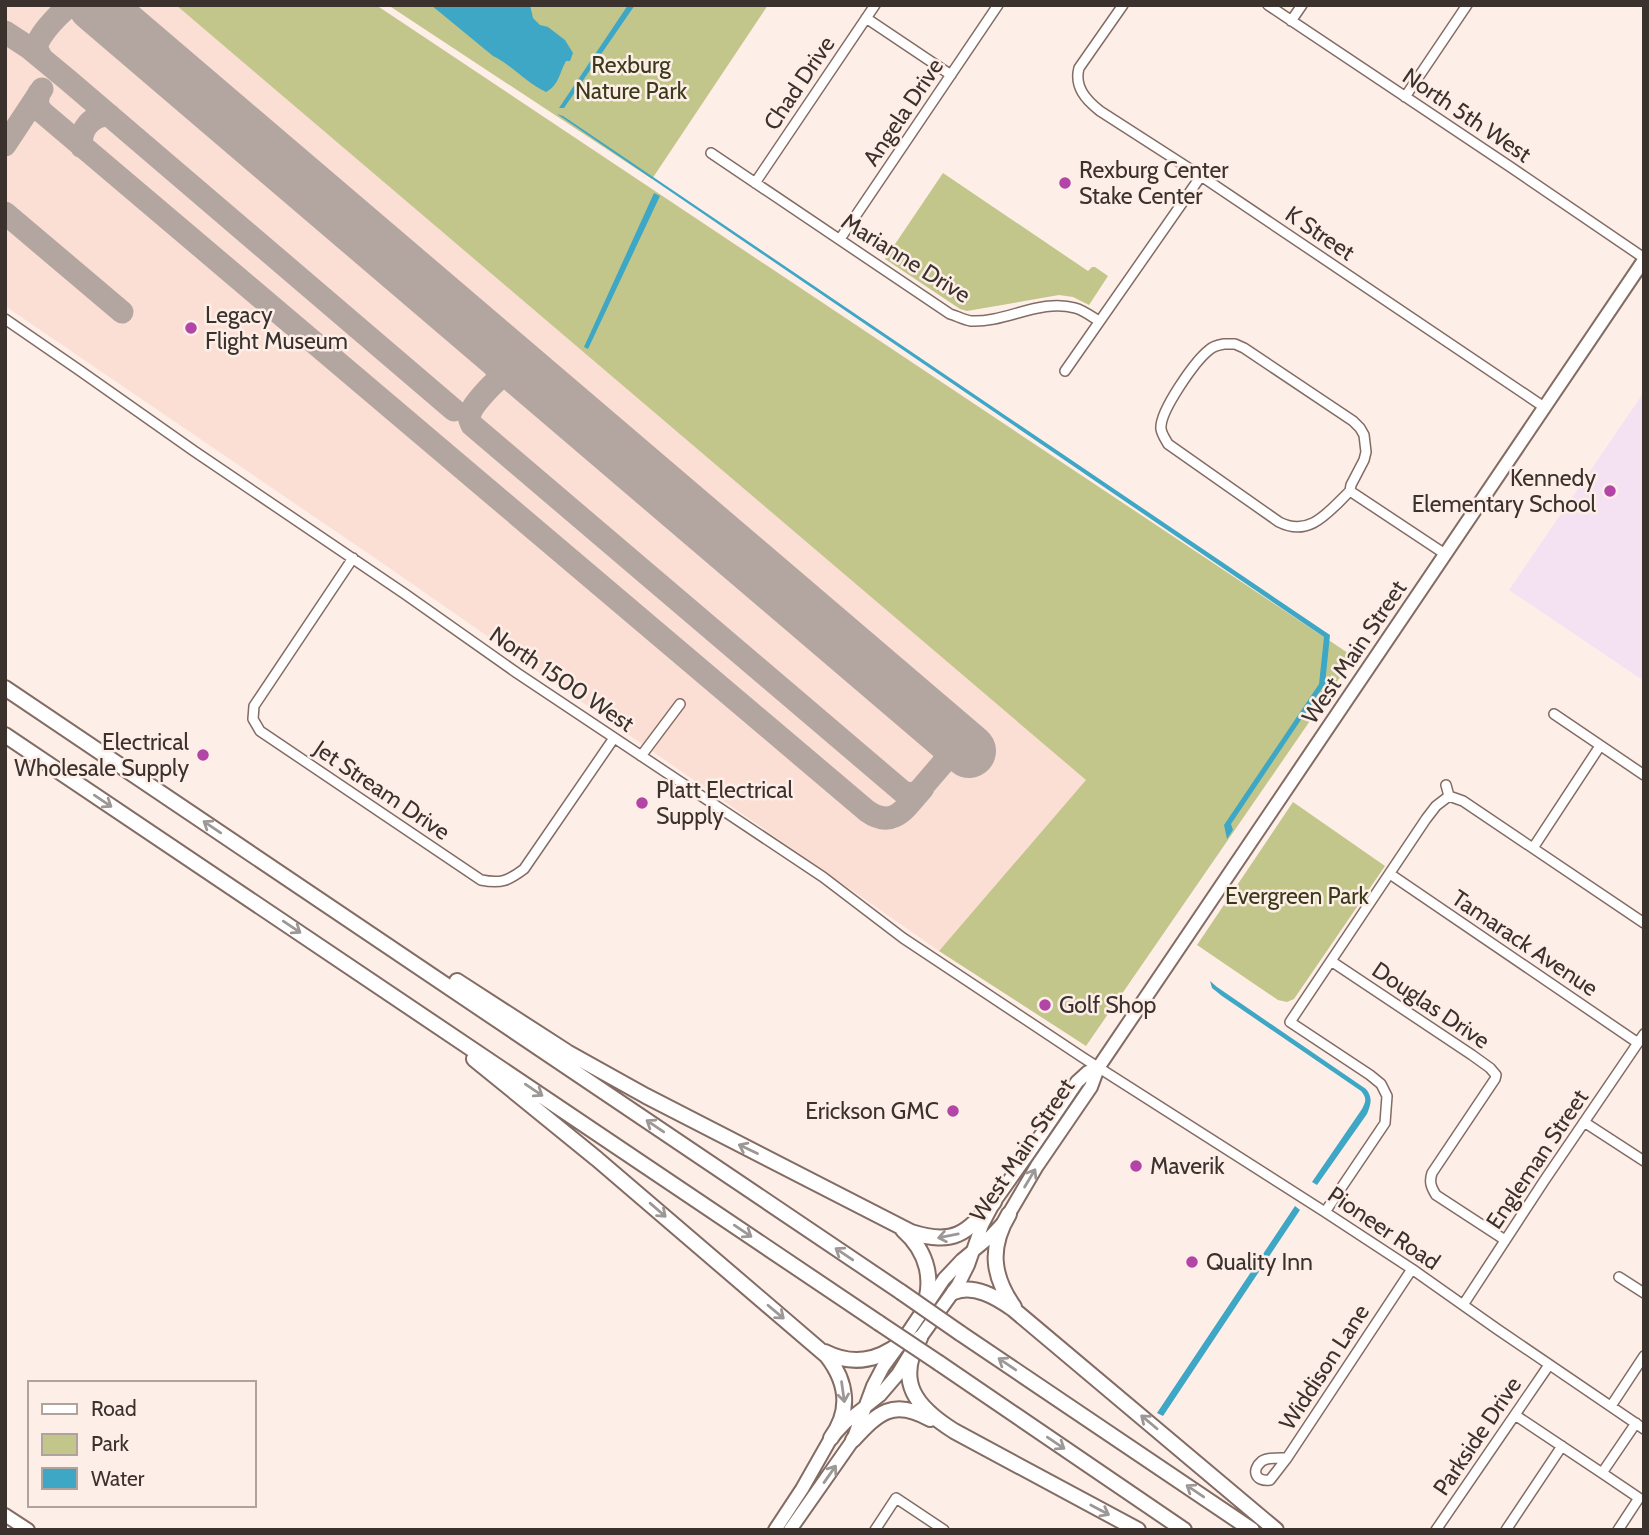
<svg xmlns="http://www.w3.org/2000/svg" width="1649" height="1535" font-family="Cabin,sans-serif">
  <style>
    .built { fill: #fbdfd5 }
    .education { fill: #f4e1f1 }
    .green { fill: #c3c68a }
    .water { fill: #3ea7c6 }
    .lines { fill: none; stroke-linecap: round; stroke-linejoin: round }
    .taxiway { stroke: #b3a6a0; stroke-width: 23 }
    .runway { stroke: #b3a6a0; stroke-width: 54 }
    .minor-casing { stroke: #836c64; stroke-width: 12 }
    .major-casing { stroke: #836c64; stroke-width: 16 }
    .highway-casing { stroke: #836c64; stroke-width: 18 }
    .minor { stroke: #fff; stroke-width: 9 }
    .major { stroke: #fff; stroke-width: 12 }
    .highway { stroke: #fff; stroke-width: 14 }
    .highway-bridge-casing { stroke: #836c64; stroke-width: 18; stroke-linecap: butt }
    .highway-bridge { stroke: #fff; stroke-width: 14 }
    .oneway { stroke: #9d9896 }
    .poi-dot { fill: #b245a5; stroke: #feeee8; stroke-width: 2.5 }
    .labels { text-anchor: middle; stroke-width: 5; stroke-linejoin: round; paint-order: stroke }
    .park-label { font-size: 23px; fill: #393a17; stroke: #feeee8 }
    .street-label { font-size: 23px; fill: #3b312d; stroke: #feeee8 }
    .poi-label { font-size: 23px; fill: #3b312d; stroke: #feeee8; text-anchor: start }
  </style>
  <rect width="100%" height="100%" fill="#feeee8"/>
  <!-- built -->
  <path class="built" d="M5,5H176L1087,780L939,951L388,567L5,306Z"/>
  <!-- education -->
  <path class="education" d="M1644,392V681L1509,590Z"/>
  <!-- green -->
  <path class="green" d="M176,5H376L1354,657L1086,1046L939,951L1086,780Z
    M388,5H768L652,179Z
    M943,173L1088,271L1092,267H1095L1108,276L1089,305L1073,297L1059,295L967,311L960,309L885,259Z
    M1293,802L1385,866L1294,999L1287,1002L1278,1000L1197,945Z"/>
  <!-- water -->
  <path class="water" d="M431,5H530L533,18L540,25L548,27L565,40L573,53L570,61H566C559,74 559,85 546,92C526,83 512,65 493,56Z
    M628,5H635L564,108H559Z
    M557,114L563,116L1330,635L1325,684L1231,824L1233,830L1227,839L1224,825L1319,684L1324,637Z
    M654,193L660,196L588,349L584,347Z
    M1210,981L1217,987L1366,1089C1373,1098 1371,1104 1367,1114L1317,1185L1312,1182L1362,1109C1366,1101 1367,1098 1361,1091L1222,996L1212,988Z
    M1295,1206L1300,1210L1163,1416L1157,1413Z"/>
  <g class="lines">
    <!-- taxiway -->
    <path class="taxiway" d="M91,5L100,10
      M5,32L28,47L69,81L454,410
      M41,57C39,53 37,51 37,46C38,35 63,9 72,5
      M39,93L37,104L42,112L867,811C894,830 906,807 923,788
      M5,145L42,89
      M82,147C79,129 92,115 109,115
      M5,213L122,312
      M491,343C501,356 503,368 495,382
      M532,378C523,374 514,372 504,376C496,379 472,405 470,414C469,419 470,421 472,425L903,792L911,794L919,791L943,763L948,748L944,729"/>
    <!-- runway -->
    <path class="runway" d="M95,5L969,751"/>
    <!-- minor casing -->
    <g class="minor-casing">
      <path id="minor" d="M1123,5L1079,68C1074,87 1086,100 1100,111L1201,176L1544,407
        M1268,5L1509,166L1644,258
        M866,18L951,75
        M1291,21L1302,5
        M1405,97L1467,5
        M711,153L950,314C957,316 964,320 971,321C1005,323 1041,298 1075,308C1083,310 1091,316 1099,321
        M755,183L875,5
        M840,239L998,5
        M5,319L79,370L194,451L405,594L517,673L823,877L903,938L1082,1057L1325,1212L1412,1269L1497,1329L1644,1429
        M1224,344H1235L1244,348L1353,421L1360,428L1364,435L1366,452L1364,460L1351,485L1350,491C1329,511 1310,538 1279,522L1168,444C1166,440 1162,435 1161,429C1159,412 1195,361 1209,350C1213,346 1218,345 1224,344Z
        M1065,371L1201,176
        M1350,491L1445,554
        M353,558L254,706L253,719L260,731L481,880C501,884 508,881 524,869L614,738
        M1554,714L1644,775
        M641,756L680,704
        M1446,785L1449,796
        M1449,796L1463,801L1644,923
        M1533,848L1600,746
        M1390,874L1638,1043
        M1331,961L1472,1055L1490,1068L1496,1075L1495,1079L1432,1173C1429,1182 1431,1187 1436,1195L1505,1240
        M1584,1122L1644,1161
        M1325,1212L1385,1123L1387,1096L1381,1084L1370,1075L1290,1022L1426,819L1436,806L1449,796
        M1619,1277L1644,1293
        M1463,1305L1544,1181L1644,1034
        M1611,1406L1644,1356
        M1515,1415L1602,1473
        M1287,1458L1412,1269
        M1287,1458L1270,1480C1255,1482 1251,1470 1262,1461C1268,1457 1280,1458 1287,1458Z
        M875,1530L896,1498L944,1530
        M1436,1530L1549,1365
        M1506,1530L1562,1446
        M1618,1530L1639,1498L1602,1473L1636,1423"/>
    </g>
    <!-- major casing -->
    <g class="major-casing">
      <path id="major" d="M5,1515L28,1530
        M775,1530L802,1489L831,1438L846,1422L880,1395L898,1374L920,1338L958,1285L968,1265L982,1225L994,1202L1028,1154L1077,1082L1088,1072L1098,1068
        M790,1530L853,1440L873,1386L883,1367L907,1334L944,1279L962,1260L991,1236L1004,1222L1037,1166L1091,1087L1098,1068L1644,260"/>
    </g>
    <!-- highway casing -->
    <g class="highway-casing">
      <path id="highway" d="M5,688L901,1292
        M5,735L879,1323
        M457,981L567,1052L646,1096L911,1232C955,1246 966,1233 994,1202
        M474,1059L597,1159L827,1356C847,1382 851,1411 831,1438
        M1009,1214C989,1247 992,1276 1014,1307
        M903,1230C928,1252 935,1282 922,1312
        M954,1292C974,1284 996,1297 1013,1309L1276,1530
        M960,1333L1252,1530
        M920,1338C895,1382 916,1407 954,1431L1138,1530
        M825,1352C853,1366 877,1361 901,1343
        M939,1363L1184,1530
        M853,1440C878,1413 893,1398 930,1419"/>
    </g>
    <!-- minor -->
    <use href="#minor" class="minor"/>
    <!-- major -->
    <use href="#major" class="major"/>
    <!-- highway -->
    <use href="#highway" class="highway"/>
    <!-- highway-bridge casing -->
    <g class="highway-bridge-casing">
      <path id="highway-bridge" d="M901,1292L960,1333
        M879,1323L939,1363"/>
    </g>
    <!-- highway-bridge -->
    <use href="#highway-bridge" class="highway-bridge"/>
  </g>
  <!-- one-way arrows -->
  <defs><path id="oneway-shaft" d="M-6 0H5M1.5-3L5.5 0L1.5 3" fill="none" stroke-width="1.6" stroke-linecap="round" stroke-linejoin="round" transform="scale(1.75)"/></defs>
  <g class="oneway">
    <use href="#oneway-shaft" transform="translate(103 801) rotate(34)"/>
    <use href="#oneway-shaft" transform="translate(212 827) rotate(-146)"/>
    <use href="#oneway-shaft" transform="translate(292 927) rotate(34)"/>
    <use href="#oneway-shaft" transform="translate(534 1090) rotate(34)"/>
    <use href="#oneway-shaft" transform="translate(655 1126) rotate(-146)"/>
    <use href="#oneway-shaft" transform="translate(748 1149) rotate(-154)"/>
    <use href="#oneway-shaft" transform="translate(1030 1178) rotate(-59)"/>
    <use href="#oneway-shaft" transform="translate(658 1210) rotate(41)"/>
    <use href="#oneway-shaft" transform="translate(743 1231) rotate(34)"/>
    <use href="#oneway-shaft" transform="translate(948 1236) rotate(169)"/>
    <use href="#oneway-shaft" transform="translate(844 1254) rotate(-146)"/>
    <use href="#oneway-shaft" transform="translate(776 1312) rotate(40)"/>
    <use href="#oneway-shaft" transform="translate(1007 1364) rotate(-146)"/>
    <use href="#oneway-shaft" transform="translate(843 1392) rotate(82)"/>
    <use href="#oneway-shaft" transform="translate(1149 1422) rotate(-140)"/>
    <use href="#oneway-shaft" transform="translate(1056 1443) rotate(34)"/>
    <use href="#oneway-shaft" transform="translate(830 1474) rotate(-55)"/>
    <use href="#oneway-shaft" transform="translate(1195 1491) rotate(-146)"/>
    <use href="#oneway-shaft" transform="translate(1100 1510) rotate(28)"/>
  </g>
  <!-- markers -->
  <g class="poi-dot">
    <circle cx="1065" cy="183" r="7"/>
    <circle cx="191" cy="328" r="7"/>
    <circle cx="1610" cy="491" r="7"/>
    <circle cx="203" cy="755" r="7"/>
    <circle cx="642" cy="803" r="7"/>
    <circle cx="1045" cy="1005" r="7"/>
    <circle cx="953" cy="1111" r="7"/>
    <circle cx="1136" cy="1166" r="7"/>
    <circle cx="1192" cy="1262" r="7"/>
  </g>
  <g class="labels">
    <!-- park labels -->
    <g class="park-label">
      <text x="631" y="73">Rexburg<tspan x="631" dy="26">Nature Park</tspan></text>
      <text x="1297" y="904">Evergreen Park</text>
    </g>
    <!-- street labels -->
    <g class="street-label">
      <text transform="translate(799 83) rotate(-56)" y="8">Chad Drive</text>
      <text transform="translate(903 112) rotate(-56)" y="8">Angela Drive</text>
      <text transform="translate(1467 115) rotate(34)" y="8">North 5th West</text>
      <text transform="translate(1320 233) rotate(34)" y="8">K Street</text>
      <text transform="translate(906 258) rotate(32)" y="8">Marianne Drive</text>
      <text transform="translate(1354 652) rotate(-56)" y="8">West Main Street</text>
      <text transform="translate(562 679) rotate(34)" y="8">North 1500 West</text>
      <text transform="translate(382 790) rotate(34)" y="8">Jet Stream Drive</text>
      <text transform="translate(1525 943) rotate(34)" y="8">Tamarack Avenue</text>
      <text transform="translate(1431 1005) rotate(34)" y="8">Douglas Drive</text>
      <text transform="translate(1022 1150) rotate(-56)" y="8">West Main Street</text>
      <text transform="translate(1537 1159) rotate(-56)" y="8">Engleman Street</text>
      <text transform="translate(1384 1228) rotate(34)" y="8">Pioneer Road</text>
      <text transform="translate(1324 1367) rotate(-57)" y="8">Widdison Lane</text>
      <text transform="translate(1477 1436) rotate(-56)" y="8">Parkside Drive</text>
    </g>
    <!-- poi labels -->
    <g class="poi-label">
      <text x="1079" y="178">Rexburg Center<tspan x="1079" dy="26">Stake Center</tspan></text>
      <text x="205" y="323">Legacy<tspan x="205" dy="26">Flight Museum</tspan></text>
      <text x="1596" y="486" text-anchor="end">Kennedy<tspan x="1596" dy="26">Elementary School</tspan></text>
      <text x="189" y="750" text-anchor="end">Electrical<tspan x="189" dy="26">Wholesale Supply</tspan></text>
      <text x="656" y="798">Platt Electrical<tspan x="656" dy="26">Supply</tspan></text>
      <text x="1059" y="1013">Golf Shop</text>
      <text x="939" y="1119" text-anchor="end">Erickson GMC</text>
      <text x="1150" y="1174">Maverik</text>
      <text x="1206" y="1270">Quality Inn</text>
    </g>
  </g>
  <!-- border -->
  <rect width="1649" height="1535" fill="none" stroke="#3b312d" stroke-width="14"/>
  <!-- legend -->
  <rect x="28" y="1381" width="228" height="126" fill="#feeee8" stroke="#b0a29d" stroke-width="2"/>
  <rect x="42" y="1404" width="35" height="10" fill="#ffffff" stroke="#b0a29d" stroke-width="2"/>
  <text x="91" y="1416" font-size="21" fill="#3b312d">Road</text>
  <rect x="42" y="1434" width="35" height="21" fill="#c3c68a" stroke="#b0a29d" stroke-width="2"/>
  <text x="91" y="1451" font-size="21" fill="#3b312d">Park</text>
  <rect x="42" y="1468" width="35" height="21" fill="#3ea7c6" stroke="#b0a29d" stroke-width="2"/>
  <text x="91" y="1486" font-size="21" fill="#3b312d">Water</text>
</svg>
